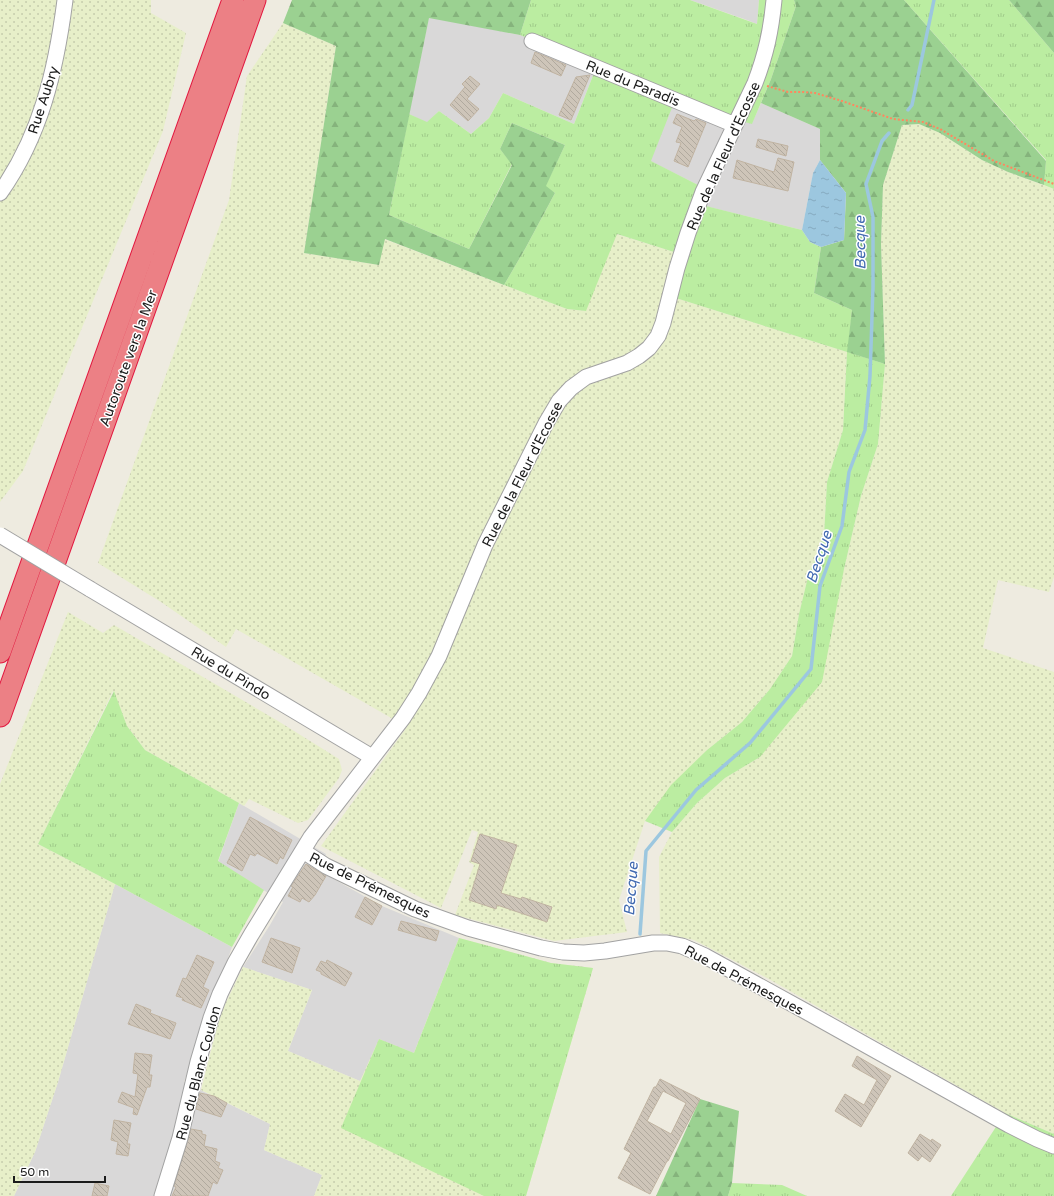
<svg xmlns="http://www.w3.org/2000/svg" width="1054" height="1196" font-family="'Varela Round',sans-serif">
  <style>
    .residential { fill: #d9d8d8 }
    .farmland { fill: url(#farmland-dots) }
    .grass { fill: url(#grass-tufts) }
    .forest { fill: url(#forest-firs) }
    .water { fill: url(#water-ripples) }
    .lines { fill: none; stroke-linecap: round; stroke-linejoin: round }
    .stream { stroke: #9cc7df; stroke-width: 3.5 }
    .building { fill: url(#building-back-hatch); stroke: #c0b3a1; fill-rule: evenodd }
    .minor-casing { stroke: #a2a2a2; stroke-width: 17 }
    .highway-casing { stroke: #e2173f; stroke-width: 23 }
    .path { stroke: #ff875f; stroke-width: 2; stroke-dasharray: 2 2; stroke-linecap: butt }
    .minor { stroke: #fff; stroke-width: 15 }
    .highway { stroke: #ec8085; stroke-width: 21 }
    .minor-bridge-casing { stroke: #a2a2a2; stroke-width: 17; stroke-linecap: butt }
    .minor-bridge { stroke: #fff; stroke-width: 15 }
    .labels { text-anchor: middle; stroke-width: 3; stroke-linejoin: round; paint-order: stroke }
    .street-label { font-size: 14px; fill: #1b1b1b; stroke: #fff }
    .water-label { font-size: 15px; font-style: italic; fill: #426ab1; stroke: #fff }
  </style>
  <defs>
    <pattern id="farmland-dots" width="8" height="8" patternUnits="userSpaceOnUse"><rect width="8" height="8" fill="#e7efc9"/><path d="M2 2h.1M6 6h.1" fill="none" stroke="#c6ccac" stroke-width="1.8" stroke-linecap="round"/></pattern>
    <pattern id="grass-tufts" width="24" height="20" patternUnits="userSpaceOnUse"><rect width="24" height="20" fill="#bbeda1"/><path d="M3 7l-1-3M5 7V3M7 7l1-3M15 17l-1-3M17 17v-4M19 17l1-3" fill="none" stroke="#a0cb8a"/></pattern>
    <pattern id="forest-firs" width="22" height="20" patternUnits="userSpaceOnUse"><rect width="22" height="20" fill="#9bd191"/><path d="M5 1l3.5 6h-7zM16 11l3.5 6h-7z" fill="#85b37c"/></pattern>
    <pattern id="water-ripples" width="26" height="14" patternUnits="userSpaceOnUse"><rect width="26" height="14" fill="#9cc7df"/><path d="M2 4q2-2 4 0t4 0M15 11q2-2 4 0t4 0" fill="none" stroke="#86aabf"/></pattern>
    <pattern id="building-back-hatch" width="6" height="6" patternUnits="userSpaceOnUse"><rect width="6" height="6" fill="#cec5b9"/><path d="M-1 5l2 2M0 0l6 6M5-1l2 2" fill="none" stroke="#b0a99e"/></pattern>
  </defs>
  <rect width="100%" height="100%" fill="#eeebe0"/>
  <!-- residential -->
  <path class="residential" d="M690,0H759L757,24L747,20Z
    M429,17L520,35L730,118L752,123L761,103L820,129V160L813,173L802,230L693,203L700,186L650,161L594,73L574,124L503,93L489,118L471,134L439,111L427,123L409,114Z
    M239,803L326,854L319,871L382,906L459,938L414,1053L360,1081L288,1051L312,990L243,967L270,925L283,902L218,862Z
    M115,884L232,947L184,1082L270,1124L264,1150L322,1175L314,1196H14L35,1152L58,1082Z"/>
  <!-- farmland -->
  <path class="farmland" d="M0,0H151V13L186,33L163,131L23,471L0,502Z
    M283,23L336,46L304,253L379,265L384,239L567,309L585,311L616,234L674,252L663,297L679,299L847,352L843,430L827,482L824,535L808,577L799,614L792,656L770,689L742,722L707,750L645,821L619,900L627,932L554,941L455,915L474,865L469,862L478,832L472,830L441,908L321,846L407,727L236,629L226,647L161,602L98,563L229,200L247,76Z
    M919,124L940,133L982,160L1008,172L1054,189V577L1049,592L998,580L983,648L1054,672V1134L1005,1113L767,978L694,940L660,933L659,857L672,832L697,803L725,778L760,757L844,569L861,496L878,444L885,364L881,244L883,185L902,125Z
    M68,612L103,633L114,625L278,721L339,759L342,770L339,778L308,820L298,823L249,799L244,806L145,750L127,726L113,691L38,844L115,884L58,1082L35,1152L14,1196H0V784Z
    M459,938L551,963L593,968L526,1196H314L322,1175L264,1150L270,1124L201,1090L220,1015L243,967L312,990L288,1051L360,1081L379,1039L414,1053Z"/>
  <!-- grass -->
  <path class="grass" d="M531,0H690L757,24L759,0H794L796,6L771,79L752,124L730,118L520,35Z
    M904,0H1009L1054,53V189L1044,185L1046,160Z
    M594,73L673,105L651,161L700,186L694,203L802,230L810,242L821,247L814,293L852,310L848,352L885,364L878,444L861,496L844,569L822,682L760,757L725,778L697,803L672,832L645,821L671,785L707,750L742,722L770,689L792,656L799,614L808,577L824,535L827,482L843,430L847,352L679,299L663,297L674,252L617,234L586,311L567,309L504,285L525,249L555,193L545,187L565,145L512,123L500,149L512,164L469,249L389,215L409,114L427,122L439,111L471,134L489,118L503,93L574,124Z
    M114,691L127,726L145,750L239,803L218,861L264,890L232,947L115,884L38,844Z
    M459,938L551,963L593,968L526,1196H484L341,1128L379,1039L414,1053Z
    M1005,1113L1054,1134V1196H951Z
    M732,1183L782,1185L807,1196H728Z"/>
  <!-- forest -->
  <path class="forest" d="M292,0H531L520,35L429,18L389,215L469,249L512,165L500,149L512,123L565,145L546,186L555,193L525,249L504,285L385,239L379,265L304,253L336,46L283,23Z
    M794,0H904L1046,161L1044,185L1008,172L982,160L940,133L919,124L902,125L883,185L881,244L885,364L847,352L852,310L814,293L821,247L844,240L846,193L820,160V129L761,103L771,79L796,6Z
    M1009,0H1054V53Z
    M700,1099L739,1111L732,1183L728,1196H656Z"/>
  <!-- water -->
  <path class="water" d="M820,160L846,193L844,240L821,247L810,242L802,230L813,173Z"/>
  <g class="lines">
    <!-- stream -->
    <path class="stream" d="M908,110L912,105L934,0
      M640,934L646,851L696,790L750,743L811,669L820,586L842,526L849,472L865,430L870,376L873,287V217L866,184L882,141L889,133"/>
  </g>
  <!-- building -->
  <path class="building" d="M535,52L566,65L561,76L531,63Z
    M590,75L571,120L559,115L576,77Z
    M470,76L480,84L467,99L479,109L468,121L450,105L465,87L462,84Z
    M677,114L694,121L696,119L706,123L688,167L674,161L681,143L676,142L682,127L673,123Z
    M758,139L788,146L786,156L756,147Z
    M778,158L794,162L788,191L733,178L737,160L774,172Z
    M250,817L292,840L283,859L280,857L277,864L257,853L255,856L250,854L242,871L227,863Z
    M480,834L517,845L501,893L521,899L522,897L552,907L547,922L497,905L496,909L469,900L480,864L471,861Z
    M306,864L326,876L315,895L309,902L302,898L300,902L288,896L293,887L291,886Z
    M365,897L382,906L372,925L355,917Z
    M401,921L439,931L436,941L398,930Z
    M271,938L300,948L292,973L262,962Z
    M197,955L214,962L203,987L209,990L201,1008L182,1000L183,998L176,996L183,978L186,979Z
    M327,960L352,973L345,986L321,974V972L316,970L321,961L326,963Z
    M136,1004L151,1010L150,1013L176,1023L170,1039L128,1024Z
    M135,1053L152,1055L149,1075H152L150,1087H147L137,1115L133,1114L134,1108L118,1102L122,1092L135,1097L138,1074L133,1073Z
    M857,1056L891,1076L861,1127L835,1111L845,1094L864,1105L877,1080L852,1066Z
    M660,1079L700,1099L668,1161H667L650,1194L618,1178L631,1153L624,1149L654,1087H656ZM663,1091L686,1103L671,1134L647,1121Z
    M200,1093L214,1096L227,1103L221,1117L196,1109Z
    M114,1120L131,1123L127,1144H130L128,1156L116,1154L118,1142L111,1140Z
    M191,1129L202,1131V1134L206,1135L204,1146L217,1149L215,1161L220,1163L218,1168L223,1170L217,1184L213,1182L208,1196H172L176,1187L174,1186Z
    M920,1134L931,1141L932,1139L941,1145L930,1162L922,1156L918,1161L908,1153Z
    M95,1183L109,1186L107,1196H92Z"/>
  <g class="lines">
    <!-- minor casing -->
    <g class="minor-casing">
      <path id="minor" d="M532,41L735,125
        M0,193C41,135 56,70 65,0
        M90,589L372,757
        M303,851L326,866L415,909L468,928L541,948L563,952L584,953L605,951L653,943H667L682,946L705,956L805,1011L1009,1125L1037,1139L1054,1146
        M162,1196L180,1138L198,1062L211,1018L220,994L235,963L251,935L311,837L403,718L419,693L439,656L485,545L546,423L559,401L571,388L586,377L627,363L639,356L649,348L658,336L663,323L677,268L688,233L703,192L755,83C766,54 771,31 774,0"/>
    </g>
    <!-- highway casing -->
    <g class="highway-casing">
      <path id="highway" d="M0,652L233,0
        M0,716L255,0"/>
    </g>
    <!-- path -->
    <path class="path" d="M767,86L788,92H804L815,93L842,101L893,119L923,122L940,129L994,161L1054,184"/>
    <!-- minor -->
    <use href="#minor" class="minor"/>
    <!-- highway -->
    <use href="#highway" class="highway"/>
    <!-- minor-bridge casing -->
    <g class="minor-bridge-casing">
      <path id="minor-bridge" d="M0,535L90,589"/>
    </g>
    <!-- minor-bridge -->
    <use href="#minor-bridge" class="minor-bridge"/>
  </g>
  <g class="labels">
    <!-- street labels -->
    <g class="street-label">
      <text transform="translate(633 83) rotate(22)" y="5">Rue du Paradis</text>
      <text transform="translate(43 100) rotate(-72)" y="5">Rue Aubry</text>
      <text transform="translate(723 156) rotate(-66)" y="5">Rue de la Fleur d'Ecosse</text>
      <text transform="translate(128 358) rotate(-70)" y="5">Autoroute vers la Mer</text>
      <text transform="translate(522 474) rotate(-63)" y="5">Rue de la Fleur d'Ecosse</text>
      <text transform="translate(231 673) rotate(31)" y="5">Rue du Pindo</text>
      <text transform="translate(370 885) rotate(26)" y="5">Rue de Prémesques</text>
      <text transform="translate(744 980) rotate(28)" y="5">Rue de Prémesques</text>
      <text transform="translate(198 1073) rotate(-75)" y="5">Rue du Blanc Coulon</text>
    </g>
    <!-- water labels -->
    <g class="water-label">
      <text transform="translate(860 243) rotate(-91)" y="5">Becque</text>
      <text transform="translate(819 557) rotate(-72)" y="5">Becque</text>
      <text transform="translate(631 889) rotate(-86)" y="5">Becque</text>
    </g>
  </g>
  <!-- scale -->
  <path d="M14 1176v6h91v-6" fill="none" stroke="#1b1b1b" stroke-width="2"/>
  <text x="20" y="1176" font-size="12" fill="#1b1b1b" stroke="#ffffff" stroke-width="3" paint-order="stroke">50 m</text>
</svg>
